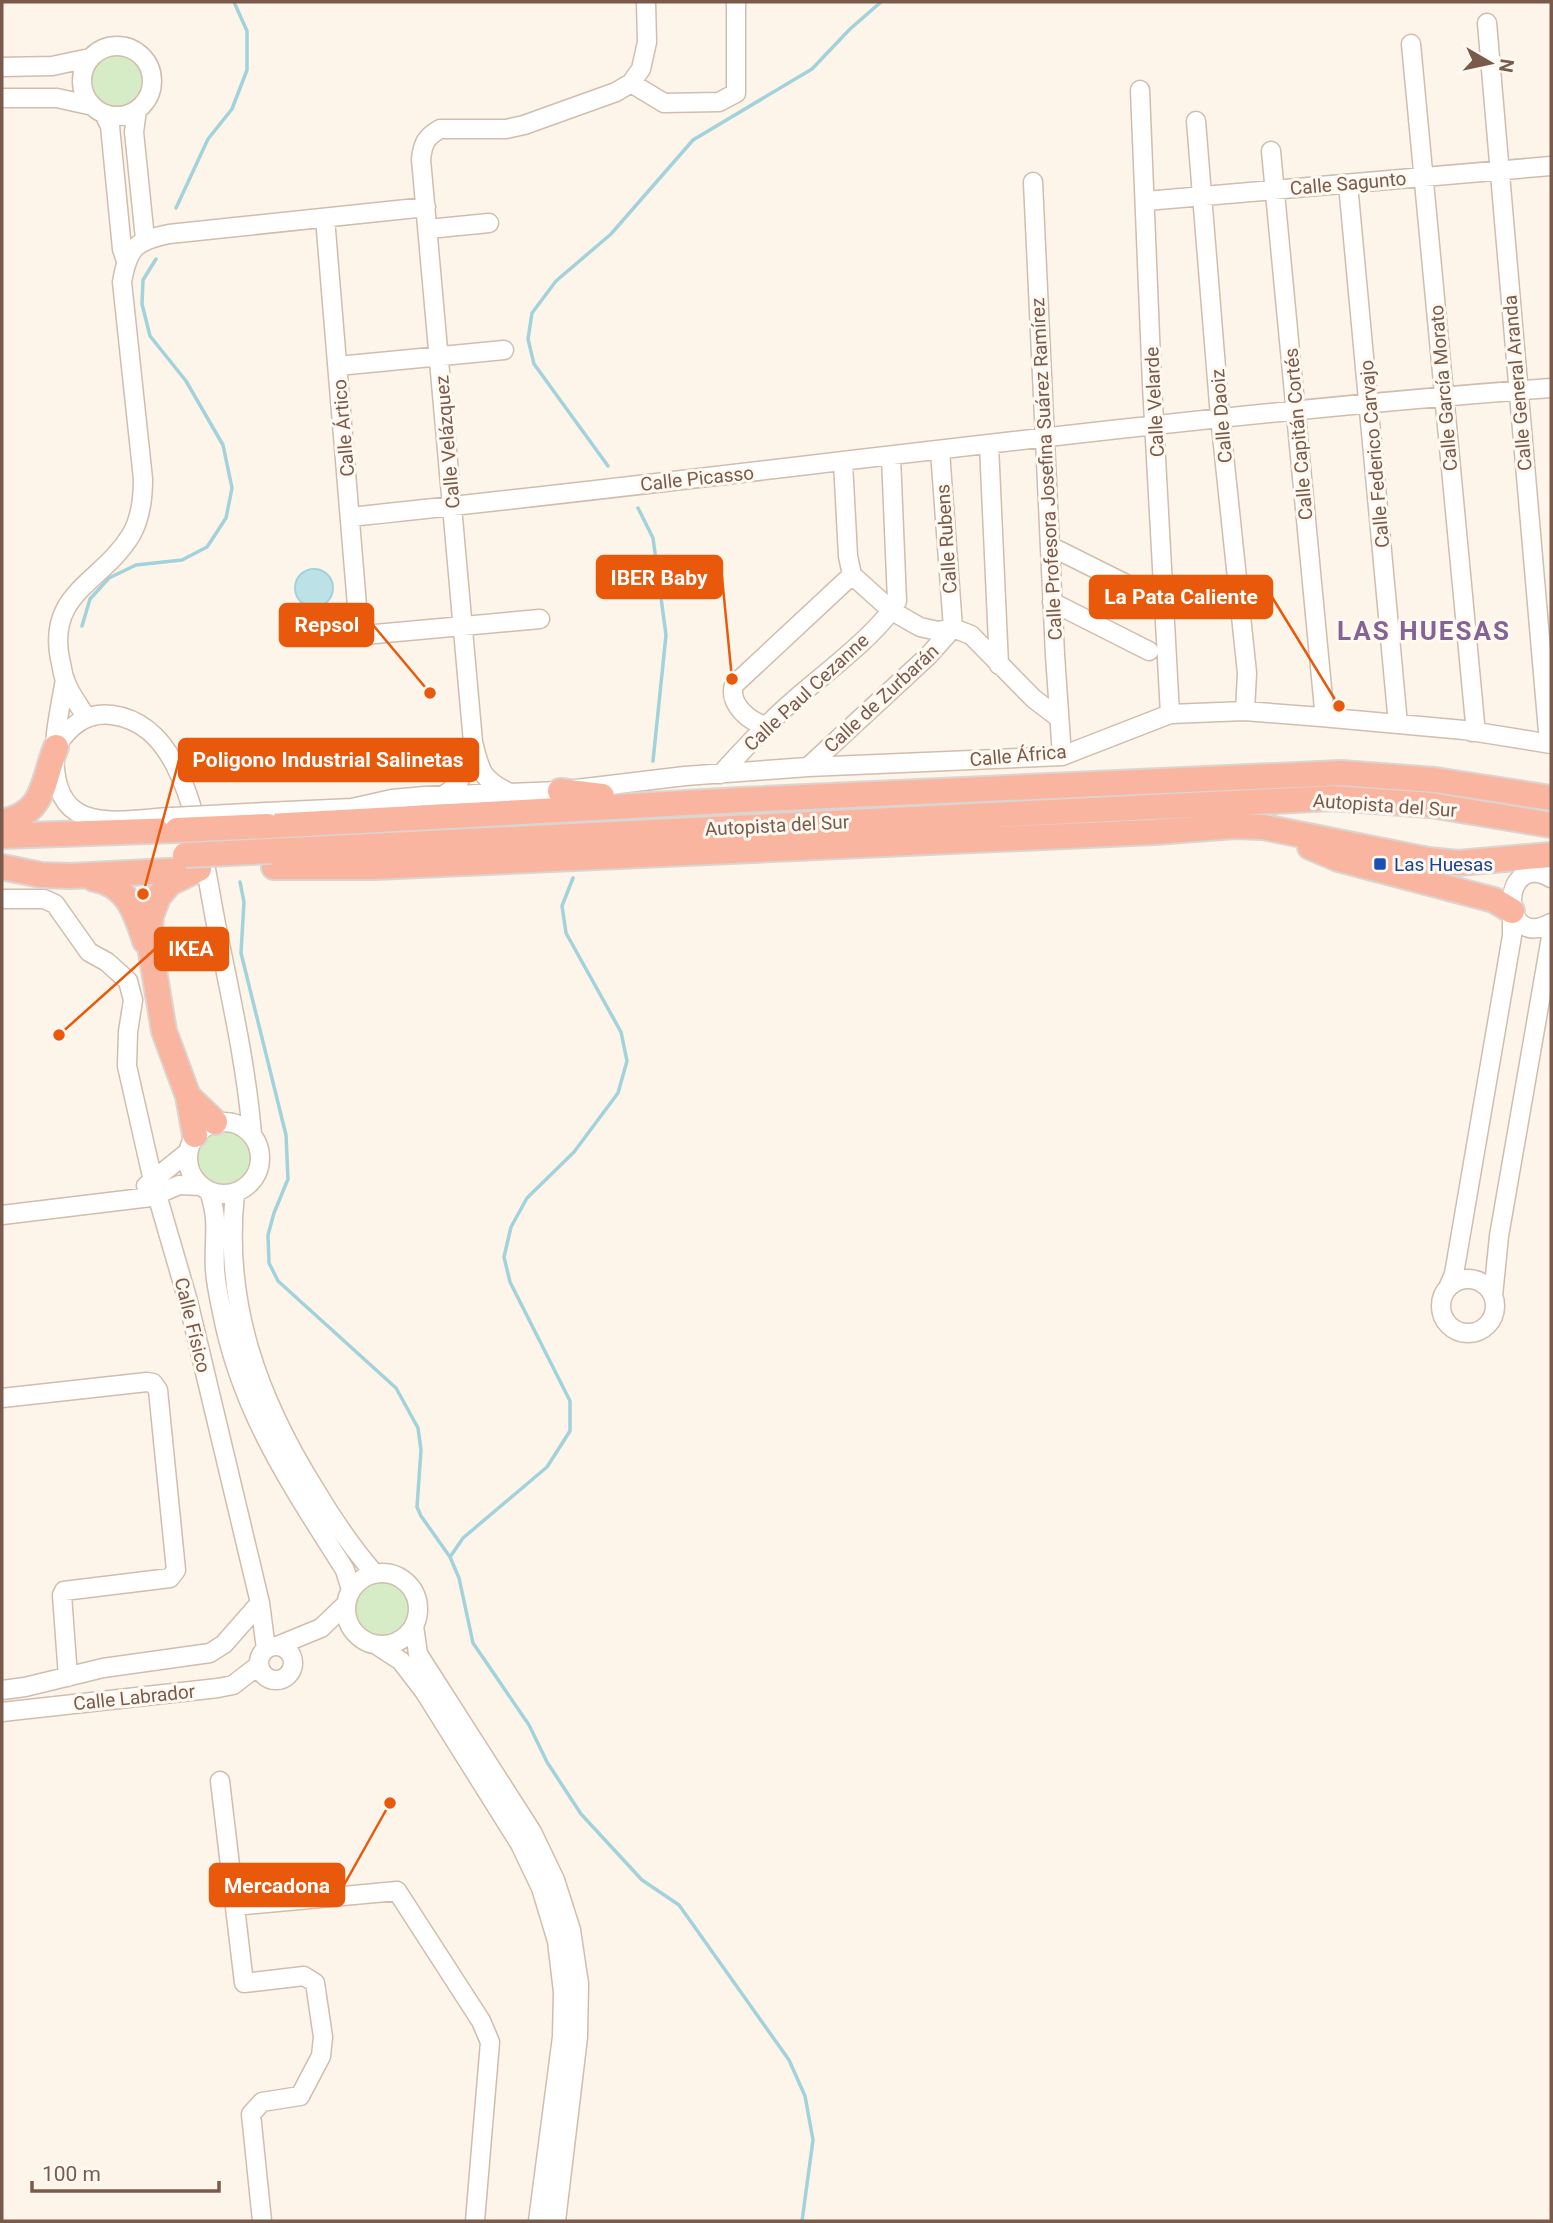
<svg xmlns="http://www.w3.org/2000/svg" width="1553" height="2223" font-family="Roboto,sans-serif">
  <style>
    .green { fill: #d6ecc6 }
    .water { fill: #bce2e8; stroke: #a2d2db; stroke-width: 2 }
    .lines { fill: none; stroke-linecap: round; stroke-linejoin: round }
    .stream { stroke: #a2d2db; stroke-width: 3.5 }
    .minor-casing { stroke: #d1bdad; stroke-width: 21 }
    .highway-casing { stroke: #dcd4d0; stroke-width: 28 }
    .minor { stroke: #fff; stroke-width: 18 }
    .highway { stroke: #f9b59f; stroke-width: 24 }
    .minor-bridge-casing { stroke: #d1bdad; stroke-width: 21; stroke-linecap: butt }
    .highway-bridge-casing { stroke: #dcd4d0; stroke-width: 28; stroke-linecap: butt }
    .minor-bridge { stroke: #fff; stroke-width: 18 }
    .highway-bridge { stroke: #f9b59f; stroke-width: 24 }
    .transit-dot { fill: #1a4fb4; stroke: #fff9f1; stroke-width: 2.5 }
    .labels { text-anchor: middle; stroke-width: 6; stroke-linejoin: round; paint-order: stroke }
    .street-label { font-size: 19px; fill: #7a5b4b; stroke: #fff9f1 }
    .transit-label { font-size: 19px; fill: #164399; stroke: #fff9f1; text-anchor: start }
    .district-label { font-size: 26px; font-weight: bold; letter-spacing: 2px; fill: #846395; stroke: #fff9f1 }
    .leader { fill: none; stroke: #e8590c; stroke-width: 2.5 }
    .callout-dot { fill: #e8590c; stroke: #fff9f1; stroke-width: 2.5 }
    .callout { fill: #e8590c; stroke: #e8590c; stroke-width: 2.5 }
    .callout-label { font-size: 21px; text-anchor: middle; font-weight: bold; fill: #fff }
  </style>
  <rect width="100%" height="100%" fill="#fdf5e9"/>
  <!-- green -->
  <path class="green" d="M90 81a26 26 0 1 1 52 0a26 26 0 1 1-52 0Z
    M195 1158a28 28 0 1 1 56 0a28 28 0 1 1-56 0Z
    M354 1609a28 28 0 1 1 56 0a28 28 0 1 1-56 0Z"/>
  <!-- water -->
  <path class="water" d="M295 588a19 19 0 1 1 38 0a19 19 0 1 1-38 0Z"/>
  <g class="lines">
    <!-- stream -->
    <path class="stream" d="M176,208L208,139L232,109L247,70V31L234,2
      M608,466L534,364L528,339L532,313L556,281L611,234L693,140L812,69L850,29L881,2
      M638,508L653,538L666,635L653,761
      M82,626L90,599L109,578L136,565L182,560L207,547L226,518L232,488L223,445L186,381L150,336L142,304L143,280L156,259
      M240,882L244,902L241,953L286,1135L288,1179L274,1213L268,1235L269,1263L278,1281L396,1388L418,1428L421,1450L417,1507L421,1516L450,1557L459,1578L473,1643L529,1725L547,1762L581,1814L642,1880L679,1905L789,2060L805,2096L813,2140L802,2221
      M450,1557L463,1538L547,1467L570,1431V1401L510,1282L504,1257L511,1227L527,1198L574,1152L618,1093L627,1061L621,1032L566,933L562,906L573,878"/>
    <!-- minor casing -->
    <g class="minor-casing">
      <path id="minor" d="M1487,23L1549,743
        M1411,44L1475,723L1472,732
        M82 81a35 35 0 1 1 70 0a35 35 0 1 1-70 0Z
        M2,67L52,66L90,58
        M631,83L664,103L719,102L736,93V2
        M1140,90L1152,385L1170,714
        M2,98H57L93,106
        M137,110L134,132L145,239
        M104,114L110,126L122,249L126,261
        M1196,121L1220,417L1247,673L1245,711
        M1271,151L1324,709L1321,717
        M1033,182L1055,655L1062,756
        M1348,184L1398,724
        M1146,201L1551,166
        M325,218L359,630L364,635L540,619
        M428,229L489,223
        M338,366L504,350
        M989,445L999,665
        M940,451L953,628
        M843,462L848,556L852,575
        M350,517C750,476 1149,418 1551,388
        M1050,546L1146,594
        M852,575L892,611L920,627L938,631L953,628L971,635L1034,699L1059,718
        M1052,602L1149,651
        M65,679C59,719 34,805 92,818C117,824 146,818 172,817
        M86,717C79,705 69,693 65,680C62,673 62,665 60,659C47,592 102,583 131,535C141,518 143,498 143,479L122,282C128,248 135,241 169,234L426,207
        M768,726C750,723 728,704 734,685L852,575
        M56,747C69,726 86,712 112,715C142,719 161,738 175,765C199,811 206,873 216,924C230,994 246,1063 252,1134
        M808,767L928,656L953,628
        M721,774C744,749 767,723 793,701C821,676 881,632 897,601L891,457
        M508,792C481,779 480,770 473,742L421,159C423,143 426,137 440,129H506L524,125L616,92L631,83L641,69L647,42L646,2
        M444,795C462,784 468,765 472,745
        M266,812L352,808L392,799L425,796L560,791L685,776L808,767L1062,756L1170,714L1245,711L1321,717L1464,730L1551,744
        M1551,878C1500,849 1498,952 1551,923
        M2,899H44L55,904L89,952L107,962L128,981L133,1000L128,1032L127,1066L153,1181L188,1301L260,1603L266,1649
        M188 1158a36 36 0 1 1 72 0a36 36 0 1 1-72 0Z
        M146,1186L188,1152
        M209,1191C220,1223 213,1239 215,1270C216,1284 219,1298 222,1312C241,1412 292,1486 345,1570L351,1590
        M235,1193C223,1303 258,1399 316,1491C334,1521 352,1548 375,1574
        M2,1215L151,1197L179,1185L201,1186
        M1441 1306a27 27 0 1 1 54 0a27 27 0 1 1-54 0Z
        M1448,1288L1454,1274L1512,936V911
        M1493,1296L1499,1236L1551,937
        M2,1398L147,1382L153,1383L158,1390L176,1570L170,1578L64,1591L62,1595L68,1677
        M346 1609a36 36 0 1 1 72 0a36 36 0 1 1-72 0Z
        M414,1626L418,1654L532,1832L555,1880L571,1930L579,1984L578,2037L556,2221
        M277,1646L321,1628L346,1604
        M378,1646L401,1661L424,1691L520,1844L541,1888L557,1941L563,1992L562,2037L538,2221
        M259 1663a17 17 0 1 1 34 0a17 17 0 1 1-34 0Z
        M2,1690L25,1687L103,1668L210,1653L224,1644L260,1603
        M2,1712L218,1688L233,1685L259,1665
        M220,1781L244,1983L304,1976L315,1983L323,2037L321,2056L300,2096L262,2102L251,2114L262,2221
        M235,1906L397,1891L481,2021L490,2042L475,2221"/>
    </g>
    <!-- highway casing -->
    <g class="highway-casing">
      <path id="highway" d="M560,791L602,796
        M2,822C46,813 42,782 56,747
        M268,826L741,800L1341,773L1435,780L1551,798
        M2,836L177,830
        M1310,847L1338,859L1494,900L1512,911
        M271,851L1333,798L1431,805L1551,825
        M2,867L41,875L71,876L188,870
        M274,867H374L1154,832L1235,826L1263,827L1428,860L1458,863L1551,855
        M94,879C127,884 136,913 145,941
        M188,1096L215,1122
        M195,1135L188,1096L164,1031L149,940L151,916L158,897L170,883L199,869"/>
    </g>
    <!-- minor -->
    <use href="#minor" class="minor"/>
    <!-- highway -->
    <use href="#highway" class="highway"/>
    <!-- minor-bridge casing -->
    <g class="minor-bridge-casing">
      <path id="minor-bridge" d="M172,817L266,812"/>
    </g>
    <!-- highway-bridge casing -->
    <g class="highway-bridge-casing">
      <path id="highway-bridge" d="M177,830L268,826
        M185,855L271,851"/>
    </g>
    <!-- minor-bridge -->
    <use href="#minor-bridge" class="minor-bridge"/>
    <!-- highway-bridge -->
    <use href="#highway-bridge" class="highway-bridge"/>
  </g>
  <!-- markers -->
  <rect class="transit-dot" x="1373" y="857" width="14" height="14" rx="3.5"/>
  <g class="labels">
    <!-- street labels -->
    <g class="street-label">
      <text transform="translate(1348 183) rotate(-5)" y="7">Calle Sagunto</text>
      <text transform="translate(1517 383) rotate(-95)" y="7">Calle General Aranda</text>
      <text transform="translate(1443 388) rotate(-95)" y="7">Calle García Morato</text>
      <text transform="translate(1154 402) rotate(-93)" y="7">Calle Velarde</text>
      <text transform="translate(1221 416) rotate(-95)" y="7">Calle Daoiz</text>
      <text transform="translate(343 428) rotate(-95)" y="7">Calle Ártico</text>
      <text transform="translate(1298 434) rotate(-95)" y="7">Calle Capitán Cortés</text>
      <text transform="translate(447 442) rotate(-95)" y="7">Calle Velázquez</text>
      <text transform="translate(1374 454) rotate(-95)" y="7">Calle Federico Carvajo</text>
      <text transform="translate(1046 469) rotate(-93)" y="7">Calle Profesora Josefina Suárez Ramírez</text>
      <text transform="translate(697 478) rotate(-6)" y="7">Calle Picasso</text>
      <text transform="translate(946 539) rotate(-94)" y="7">Calle Rubens</text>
      <text transform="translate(806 692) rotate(-43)" y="7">Calle Paul Cezanne</text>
      <text transform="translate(881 698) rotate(-43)" y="7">Calle de Zurbarán</text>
      <text transform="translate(1018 755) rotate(-5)" y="7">Calle África</text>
      <text transform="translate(1385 805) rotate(4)" y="7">Autopista del Sur</text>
      <text transform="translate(777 825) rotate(-3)" y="7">Autopista del Sur</text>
      <text transform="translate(193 1325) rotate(76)" y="7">Calle Físico</text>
      <text transform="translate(134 1697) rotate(-6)" y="7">Calle Labrador</text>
    </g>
    <!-- transit labels -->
    <g class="transit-label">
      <text x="1394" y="871">Las Huesas</text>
    </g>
    <!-- district labels -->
    <g class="district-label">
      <text x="1424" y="640">LAS HUESAS</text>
    </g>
  </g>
  <!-- callouts -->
  <path class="leader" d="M732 679L722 577M1339 706L1272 597M430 693L373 625M143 894L179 760M59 1035L155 949M390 1803L344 1885"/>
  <g class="callout-dot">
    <circle cx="732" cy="679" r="7"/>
    <circle cx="1339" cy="706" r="7"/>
    <circle cx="430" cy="693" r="7"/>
    <circle cx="143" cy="894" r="7"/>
    <circle cx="59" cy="1035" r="7"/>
    <circle cx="390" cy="1803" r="7"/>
  </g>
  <g class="callout">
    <rect x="597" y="556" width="125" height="42" rx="7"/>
    <rect x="1090" y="576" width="182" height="42" rx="7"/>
    <rect x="280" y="604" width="93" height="42" rx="7"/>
    <rect x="179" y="739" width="299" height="42" rx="7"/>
    <rect x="155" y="928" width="73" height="42" rx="7"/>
    <rect x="210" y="1864" width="134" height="42" rx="7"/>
  </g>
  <g class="callout-label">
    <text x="659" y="585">IBER Baby</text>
    <text x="1181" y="604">La Pata Caliente</text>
    <text x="327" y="632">Repsol</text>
    <text x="328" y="767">Poligono Industrial Salinetas</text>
    <text x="191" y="956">IKEA</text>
    <text x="277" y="1893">Mercadona</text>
  </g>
  <!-- border -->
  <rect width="1553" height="2223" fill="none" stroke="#7a5b4b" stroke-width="7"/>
  <!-- north arrow -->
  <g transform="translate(1490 63) rotate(99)" stroke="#fff9f1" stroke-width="5" paint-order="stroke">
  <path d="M0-5L12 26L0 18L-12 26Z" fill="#7a5b4b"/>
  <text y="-10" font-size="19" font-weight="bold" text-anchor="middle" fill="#7a5b4b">N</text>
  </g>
  <!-- scale -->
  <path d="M32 2181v10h187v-10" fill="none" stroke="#7a5b4b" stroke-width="3.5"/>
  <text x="42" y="2181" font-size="21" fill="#7a5b4b" stroke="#fff9f1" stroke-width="5" paint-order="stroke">100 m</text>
</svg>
